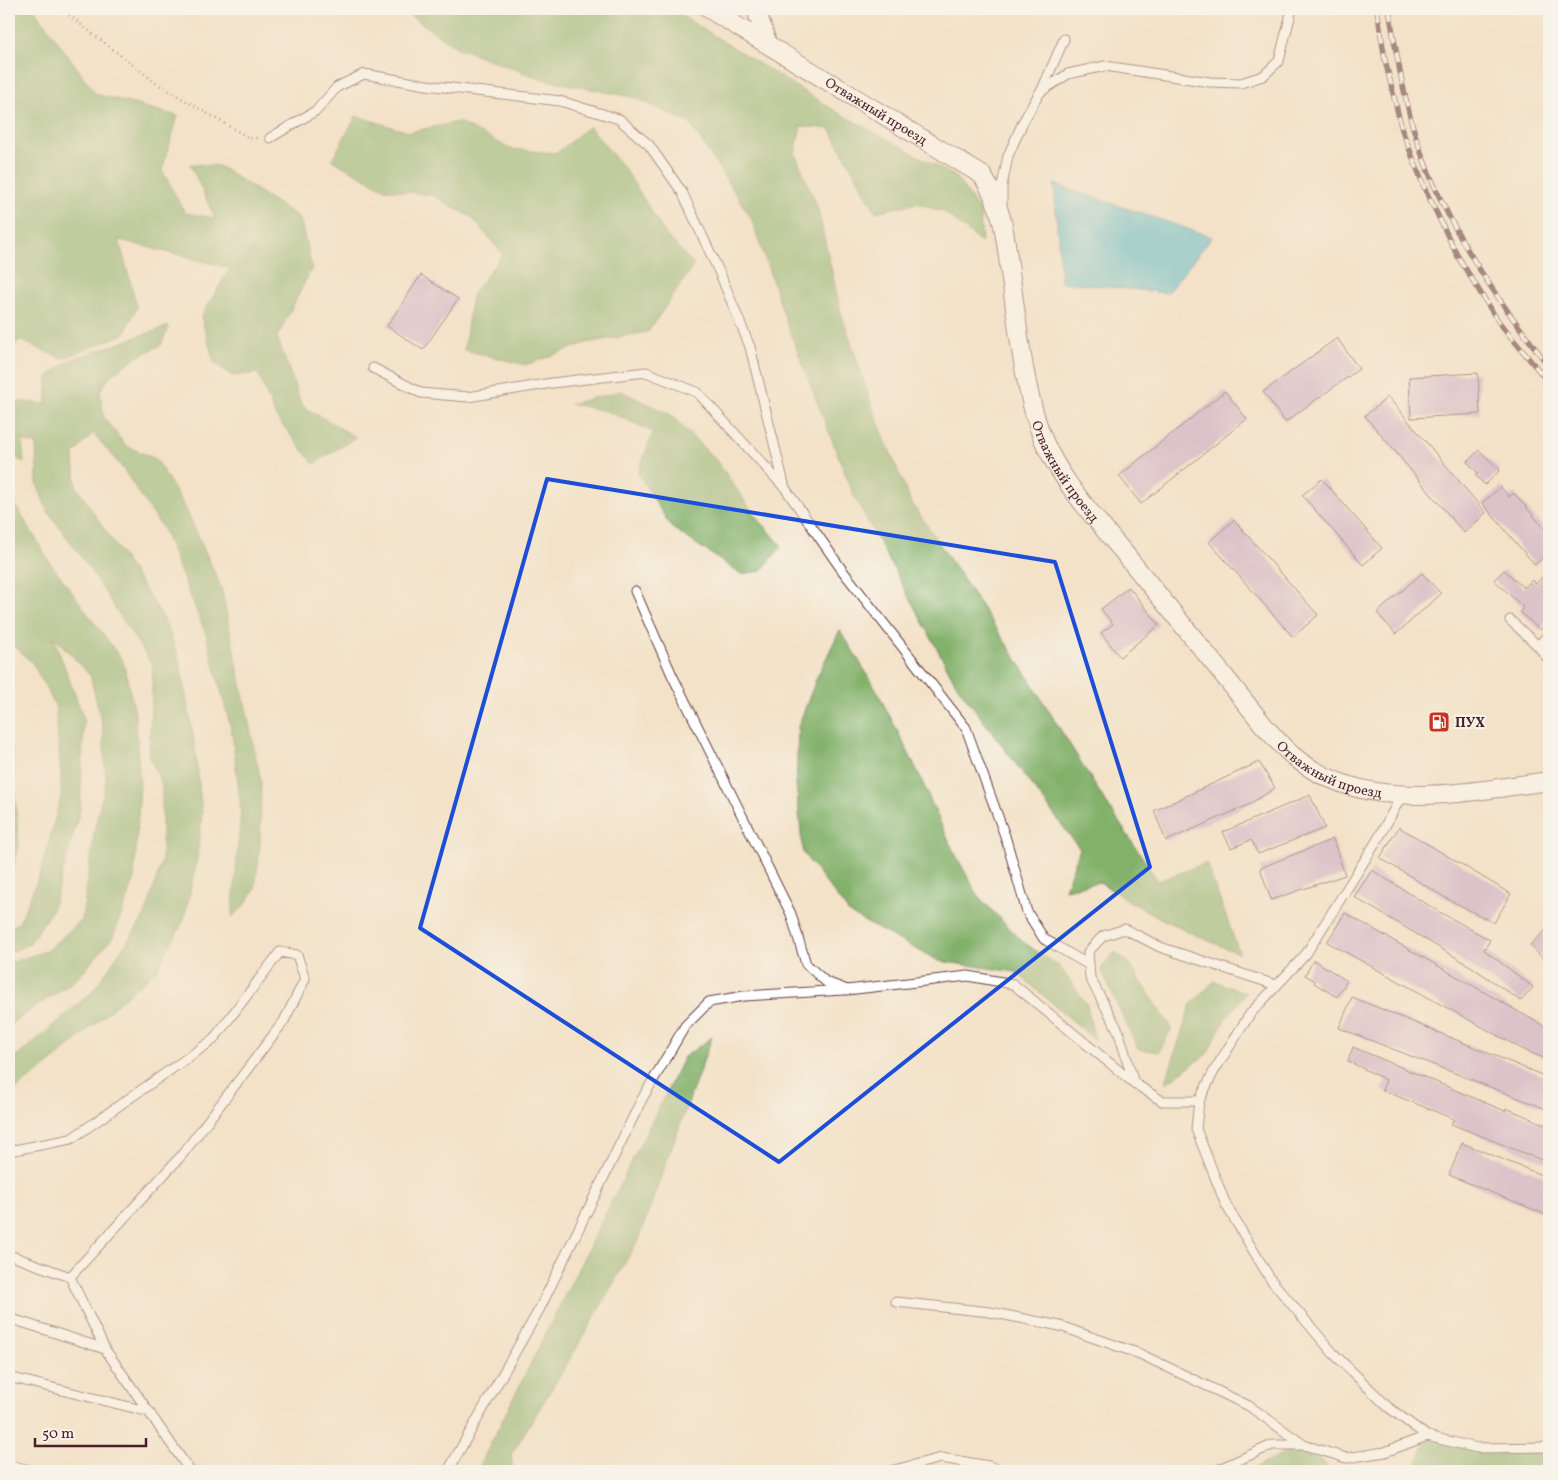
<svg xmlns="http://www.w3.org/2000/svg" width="1558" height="1480" font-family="Vollkorn,serif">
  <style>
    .green { fill: #a3ce7a; stroke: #767652 }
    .forest { fill: #82b16a; stroke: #66684a }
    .water { fill: #51bace; stroke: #4e6c7c }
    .building { fill: #c19cca }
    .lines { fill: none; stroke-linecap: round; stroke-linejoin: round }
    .lane-casing { stroke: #633c43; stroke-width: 11 }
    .street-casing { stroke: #633c43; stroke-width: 20 }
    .path { stroke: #633c43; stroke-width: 2.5; stroke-dasharray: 1 4; stroke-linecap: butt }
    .lane { stroke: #fff; stroke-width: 9 }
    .street { stroke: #fff; stroke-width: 18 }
    .rail-casing { stroke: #4a1f2b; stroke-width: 5.5 }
    .rail { stroke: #f7f3e8; stroke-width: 4; stroke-dasharray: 11; stroke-linecap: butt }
    .marked { fill: none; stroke: #1d4ed8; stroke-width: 4; stroke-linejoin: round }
    .labels { text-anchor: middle; stroke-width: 4.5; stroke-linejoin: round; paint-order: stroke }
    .street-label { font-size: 14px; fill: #4a1f2b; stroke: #f7f3e8 }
    .poi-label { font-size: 14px; font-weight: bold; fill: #4a1f2b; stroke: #f7f3e8; text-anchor: start }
  </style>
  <rect width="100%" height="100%" fill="#f7f3e8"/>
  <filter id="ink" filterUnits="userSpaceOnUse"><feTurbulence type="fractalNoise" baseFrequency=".02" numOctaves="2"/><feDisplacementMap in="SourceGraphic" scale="10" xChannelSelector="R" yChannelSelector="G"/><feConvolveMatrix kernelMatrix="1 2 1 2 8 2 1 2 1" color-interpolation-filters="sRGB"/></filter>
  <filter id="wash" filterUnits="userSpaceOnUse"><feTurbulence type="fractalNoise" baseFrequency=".0096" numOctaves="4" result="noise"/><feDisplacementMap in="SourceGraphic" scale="20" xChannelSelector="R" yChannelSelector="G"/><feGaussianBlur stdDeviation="1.12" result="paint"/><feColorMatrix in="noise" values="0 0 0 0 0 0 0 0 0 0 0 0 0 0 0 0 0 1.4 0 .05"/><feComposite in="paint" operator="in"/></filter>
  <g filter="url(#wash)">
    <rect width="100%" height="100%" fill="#f3e2c8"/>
    <!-- green -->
    <path class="green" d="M1417,1465L1530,1471H1360Z"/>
    <!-- forest -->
    <path class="forest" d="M9,9H34L96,94L178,116L162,170L185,213L215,218L190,164L219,166L300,218L312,268L277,337L302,406L356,437L314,464L276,417L258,373L232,376L214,362L201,317L230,268L119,240L137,307L124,334L62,359L20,340L9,351Z
      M401,9H671L837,112L955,176L980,211L982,243L944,212L917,203L876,212L830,129L801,126L795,153L817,206L841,312L874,412L910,500L1016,658L1103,798L1158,881L1206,863L1240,954C1191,934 1144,913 1100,882L1065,889L1080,849L958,687L854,496L788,327L751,218L690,123L636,98L541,79L456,47Z
      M356,116L409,132L458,122L511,149L557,153L589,126L627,172L666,235L694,265L648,332L586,343L526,365L464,350L472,295L503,254L471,217L432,195L385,189L332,160Z
      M169,326L161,345L135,358L111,375L100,391L104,418L126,446L156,459L186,509L221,587L261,781L260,846L255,889L244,906L232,917L241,811L232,733L206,634L163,529L121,466L93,433L74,454L76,486L163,617L179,658L194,741L202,813L197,859L184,920L157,969L48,1065L11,1093L9,1092V1056L19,1055L92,992L145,916L162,861V785L149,755L153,666L85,562L47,510L37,484L36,444L22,441L24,463L9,453V407L13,401L46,404L48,377L70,360Z
      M621,391L671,415L717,461L754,514L782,546L761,571L741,574L671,527L638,473L653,432L607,411L570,404Z
      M9,494L51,564L123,661L135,713L140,784L134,881L113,937L77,979L9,1025V963L46,951L82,920L94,832L106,781L103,728L90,675L53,636L84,719L80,810L52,910L29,944L9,953V927L19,923L40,874L61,797V774L55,705L33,664L9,641Z
      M840,630L875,687L916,768L950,844L978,896L1023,942L1060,967L1087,1005L1095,1040L1016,972L939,961L850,914L803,853L796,784L798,727L817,677Z
      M9,741L12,750L19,848L9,882Z
      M1115,952L1128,962L1172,1028L1159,1052L1138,1049L1101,969Z
      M1214,981L1246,993L1224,1021L1207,1054L1165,1084L1191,1004Z
      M712,1037L638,1240L578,1346L511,1455L513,1471H477L684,1057Z
      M1427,1436L1477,1448L1549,1447V1471L1417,1465Z
      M1299,1445L1333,1471H1248Z"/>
    <!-- water -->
    <path class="water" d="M1054,184L1212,237L1167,293L1061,282Z"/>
    <g id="blocks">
      <!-- building -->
      <path class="building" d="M421,275L458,299L423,350L387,326Z
        M1337,338L1359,369L1285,422L1263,392Z
        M1478,373L1480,414L1411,418L1409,377Z
        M1225,391L1247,419L1141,504L1119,476Z
        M1388,397L1486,513L1464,533L1365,416Z
        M1479,450L1500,470L1485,485L1475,475L1478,473L1467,462Z
        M1322,479L1382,548L1363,565L1302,495Z
        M1501,487L1509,497L1514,493L1549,534V552L1535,565L1482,503Z
        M1234,520L1318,615L1293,637L1209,542Z
        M1549,569V619L1540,630L1520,612L1523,607L1494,580L1504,570L1524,588L1532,580L1536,584Z
        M1422,573L1441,594L1396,634L1377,613Z
        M1129,587L1159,625L1120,657L1101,633L1113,624L1101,609Z
        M1259,762L1275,788L1248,805L1166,841L1154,811Z
        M1310,795L1325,828L1258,854L1251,840L1231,848L1223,832Z
        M1399,827L1511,894L1494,923L1446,898L1380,858Z
        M1333,839L1345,875L1271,900L1260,868Z
        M1372,870L1436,910L1490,940L1484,950L1533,987L1521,1001L1472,967L1354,897Z
        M1345,913L1549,1029V1060L1524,1050L1327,942Z
        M1549,927V965L1530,945Z
        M1314,960L1347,981L1337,997L1314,983L1315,981L1305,975Z
        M1352,997L1549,1078V1110L1339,1028Z
        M1353,1047L1505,1111L1506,1108L1549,1126V1163L1451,1124L1454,1119L1382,1090L1386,1080L1348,1061Z
        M1462,1143L1549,1178V1216L1449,1175Z"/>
    </g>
  </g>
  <g filter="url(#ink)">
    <use href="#blocks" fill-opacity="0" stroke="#633c43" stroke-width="1"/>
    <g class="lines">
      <!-- lane casing -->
      <g class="lane-casing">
        <path id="lane" d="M1041,92L1064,39
          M270,138L317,110L337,87L364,74L426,85L560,101L619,119L649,145L682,192L721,276L750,347L785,488L842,570L966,728L1005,836L1027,912L1044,939L1089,965
          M1002,205V186L1008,156L1023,122L1040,92L1068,74L1105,66L1210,82L1241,83L1263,76L1279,61L1292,9
          M373,368L421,393L468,397L552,383L646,372L697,392L783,486
          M635,591L672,675L791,914L806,964L826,982L847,990L968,976L1013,984L1134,1083
          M1510,620L1538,646L1549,634
          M1538,646L1549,660
          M1402,795L1378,839L1306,954L1250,1014L1214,1071L1199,1101L1196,1129L1226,1205L1271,1280L1333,1353L1388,1407L1427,1436L1477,1448L1549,1447
          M1199,1101H1162L1134,1083L1118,1030L1090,978L1088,952L1103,936L1125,929L1160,947L1276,985
          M9,1151L71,1139L213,1040L280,952L297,955L305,979L284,1021L181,1156L70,1277L105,1349L190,1471
          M9,1255L70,1277
          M896,1302L990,1312L1060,1326L1140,1354L1249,1406L1304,1445
          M9,1318L105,1349
          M9,1377L150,1412
          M9,1465L35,1471
          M448,1471L540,1308L642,1099L685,1026L709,1002L744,996L844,990
          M890,1471L941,1458L989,1466L1001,1471
          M1215,1471L1272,1445H1304L1346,1458L1385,1452L1427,1436"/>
      </g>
      <!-- street casing -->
      <g class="street-casing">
        <g id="street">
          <path id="s1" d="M709,9L982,175C1005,211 1005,238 1011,279C1018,328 1024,388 1041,434C1057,477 1096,519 1125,554C1172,612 1219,669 1265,727C1274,736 1282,747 1292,755C1364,816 1465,792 1549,781"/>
          <path d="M756,9L767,42"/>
        </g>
      </g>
      <!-- path -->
      <path class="path" d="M61,9L156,83L249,138H259"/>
      <!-- lane -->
      <use href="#lane" class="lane"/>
      <!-- street -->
      <use href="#street" class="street"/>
      <!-- rail casing -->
      <g class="rail-casing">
        <path id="rail" d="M1377,9L1385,60L1402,130L1425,189L1457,255L1498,321L1549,383
          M1389,9C1395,47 1402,86 1412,124C1437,213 1492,294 1549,366"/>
      </g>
      <!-- rail -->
      <use href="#rail" class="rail"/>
    </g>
  </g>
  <!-- marked area -->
  <path d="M0 0H1558V1480H0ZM547,479L1055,562L1150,867L779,1162L420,928Z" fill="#f3e2c8" fill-opacity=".55" fill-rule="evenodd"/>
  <path class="marked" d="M547,479L1055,562L1150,867L779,1162L420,928Z"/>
  <!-- icons -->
  <defs>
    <g id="fuel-square" transform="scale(1.125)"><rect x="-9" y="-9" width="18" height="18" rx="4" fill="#c8321e" stroke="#f7f3e8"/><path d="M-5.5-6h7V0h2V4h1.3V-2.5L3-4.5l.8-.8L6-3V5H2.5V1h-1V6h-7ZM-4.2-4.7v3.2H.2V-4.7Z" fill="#fff"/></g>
  </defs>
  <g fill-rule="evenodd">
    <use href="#fuel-square" x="1439" y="722"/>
  </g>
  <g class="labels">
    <!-- street labels -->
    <g class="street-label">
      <text dy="5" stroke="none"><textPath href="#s1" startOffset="196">Отважный проезд</textPath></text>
      <text dy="5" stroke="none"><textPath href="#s1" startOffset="631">Отважный проезд</textPath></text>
      <text dy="5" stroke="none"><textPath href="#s1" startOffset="1036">Отважный проезд</textPath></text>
    </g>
    <!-- poi labels -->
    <g class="poi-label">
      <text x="1455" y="727">ПУХ</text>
    </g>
  </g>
  <!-- margin -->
  <rect width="1558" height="1480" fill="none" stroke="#f7f3e8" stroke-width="30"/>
  <!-- scale -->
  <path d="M35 1438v8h111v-8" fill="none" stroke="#4a1f2b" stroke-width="2.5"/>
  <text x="42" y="1438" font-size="15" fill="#4a1f2b" stroke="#f7f3e8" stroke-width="4" paint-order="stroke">50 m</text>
</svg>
